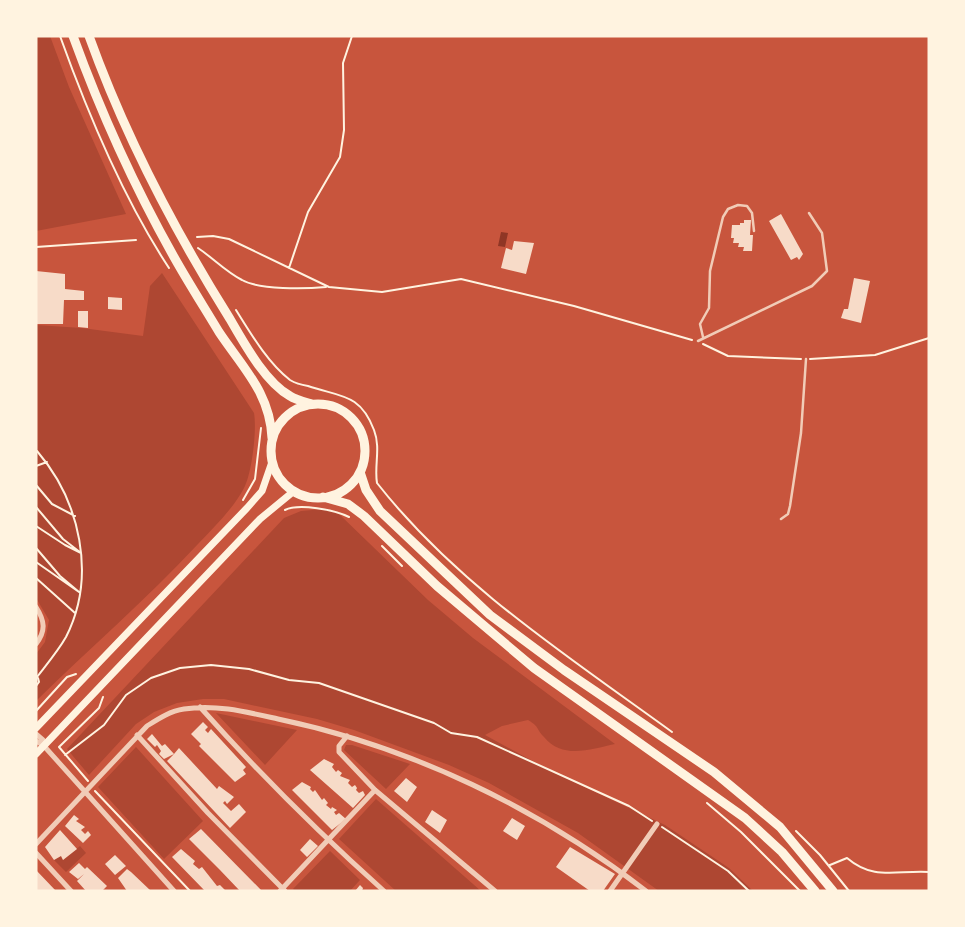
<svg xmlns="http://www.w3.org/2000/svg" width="965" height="927" font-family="'Alegreya Sans',sans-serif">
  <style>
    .green { fill: #ae4732 }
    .water { fill: #8f3625 }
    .building { fill: #f7dbc8 }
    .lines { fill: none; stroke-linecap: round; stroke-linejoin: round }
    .path { stroke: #fff3e0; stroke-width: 2 }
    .service { stroke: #f1ccb7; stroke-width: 2.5 }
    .minor { stroke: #f1ccb7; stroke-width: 5 }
    .secondary { stroke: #fff3e0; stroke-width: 7 }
    .trunk { stroke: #fff3e0; stroke-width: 9 }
  </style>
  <rect width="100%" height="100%" fill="#c8553d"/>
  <!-- green -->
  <path class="green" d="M36,36H50L69,87L126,214L36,231Z
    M162,273L254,413C257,430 252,473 244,488C233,509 214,527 198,544C147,599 90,648 36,701V654L45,642L49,620L36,598V325L82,328L143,336L150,286Z
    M324,509L339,514L428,600L473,638L615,744C591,749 563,760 544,737C536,729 540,727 528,720L502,726L485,735L551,771L665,825L729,868L753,891H659L578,833L489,783L449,765L354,730L317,719L224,699H203L177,703L154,712L136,724L89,775L67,749L284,518L301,511Z
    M216,713L297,730L265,765Z
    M346,745H352L410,764L386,789L344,750Z
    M136,747L203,821L164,859L98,787Z
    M376,799L481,891H396L339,839Z
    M80,846L86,853L66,872L54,860L61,856L63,860Z
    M330,851L360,880L350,891H295L293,889Z"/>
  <!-- water -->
  <path class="water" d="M501,232L508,233L505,247L498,246Z"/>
  <!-- building -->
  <path class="building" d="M781,214L803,254L799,260L797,257L791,260L769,221Z
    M744,220H751L750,235H753L752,251H743L744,247H738L739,243H733L734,238H731L732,225H740V223H744Z
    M514,241L534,243L526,274L501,268L506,248L512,250Z
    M36,271L65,274V289L84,291V300H64L63,324H36Z
    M854,278L870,281L861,323L841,318L844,309H848Z
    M108,297L122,298V310L108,309Z
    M78,311H88V328L78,327Z
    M203,722L208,727L205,730L208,733L211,729L246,767L243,770L246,774L235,782L199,746L201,744L191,734Z
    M152,734L162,746L165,744L174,754L179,748L217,789L219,786L234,797L227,804L225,801L223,803L231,811L239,804L246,812L230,828L167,761L174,754L164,759L159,754L161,751L157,745L155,747L147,739Z
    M324,759L334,764L332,767L336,772L338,770L342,773L340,776L350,780L348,783L352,787L355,785L357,788L356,790L359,793L363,791L365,795L353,808L310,770Z
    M406,778L417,787L407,802L394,791Z
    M302,782L311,787L310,789L313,792L315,790L322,800L324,798L328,803L326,805L331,809L332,807L337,810L334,812L336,815L339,813L346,819L332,830L292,790Z
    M432,810L447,820L440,833L425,822Z
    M74,815L79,819L76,821L85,827L81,830L85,834L88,831L91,835L83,843L65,826Z
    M512,818L525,826L517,840L503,831Z
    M201,829L262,891H240L220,870L189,839Z
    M60,830L77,849L63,860L61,856L54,860L45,847Z
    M310,839L318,846L307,857L300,850Z
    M570,847L615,874L603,891H590L556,867Z
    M181,849L195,861L193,864L199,869L202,867L217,886L220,885L226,891H205L172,857Z
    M115,855L126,866L115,875L105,864Z
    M79,863L85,869L87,867L107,886L102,891H86L77,881L84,874L78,879L69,872Z
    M127,869L131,872L151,891H127L118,878Z
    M36,870L56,891H36Z
    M360,885L363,888L362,891H355Z"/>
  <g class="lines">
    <!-- path -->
    <path class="path" d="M60,36C88,114 124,200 169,268
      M197,237L213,236L229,239L329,287L382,292L461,279L574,306L692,340
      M36,247L136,240
      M198,248C213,258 226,272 242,280C260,290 305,289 326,287
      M289,268L308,212L340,157L344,130L343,63L352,36
      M236,310C251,334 268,363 290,380C295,383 302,385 308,386C340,397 360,393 374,430C381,448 374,466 377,483C457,585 569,657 672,732
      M703,344L728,356L801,359
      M810,359L875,355L929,338
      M36,466L47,462
      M36,485L52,504L75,516
      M243,500L255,479L261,428
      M36,507L63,539L81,553L65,545L36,526
      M285,510C299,503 335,510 349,517
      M382,546L402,566
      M36,548L60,576L79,592L36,562
      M36,578L75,613
      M37,677C47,664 58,651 66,637C97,576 80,501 37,451
      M36,686L39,682L38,678
      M36,711L67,677L76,674
      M65,755L104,725L126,695L151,678L180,668L211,665L249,669L289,680L319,683L434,723L451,733L477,737L629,806L652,821
      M88,781L59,747L99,708L103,697
      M95,791L190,891
      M707,803L741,832L800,891
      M662,827L728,871L749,891
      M796,831L820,855L849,891
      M830,865L847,858C874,881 896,870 929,872"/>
    <!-- service -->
    <path class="service" d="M703,337L700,324L709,308L710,271L723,217L728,209L738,205L747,206L752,213L754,231
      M698,341L812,286L827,271L822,233L809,213
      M781,519L788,514L790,506L801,433L806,359"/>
    <!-- minor -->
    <path class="minor" d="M36,607C45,621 46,631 36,644
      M200,707C258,772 319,833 384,891
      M36,734L43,740L44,746
      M137,735L208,813L285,891
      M347,736L339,746V752L375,790L495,891
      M36,741L44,746L174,891
      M36,844L147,726C158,719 170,711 184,709C216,704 247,712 278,719C412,747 538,808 646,891
      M36,853L71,891
      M280,891L375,790
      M610,891L657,824"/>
    <!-- secondary -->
    <path class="secondary" d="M36,728L247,508L262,491L272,462
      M36,754L260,519L294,491"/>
    <!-- trunk -->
    <path class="trunk" d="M73,36C101,113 134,186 174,257C188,282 204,307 219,332C243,368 270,393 272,438
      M89,36C125,136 173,228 230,319C244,343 265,382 290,396C296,400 305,402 312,404
      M271 451a47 47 0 1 1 94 0a47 47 0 1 1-94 0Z
      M360,472L366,490L380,511L490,615L564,670L714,772L780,827L833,891
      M323,497L348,504L364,516L437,586L534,668L745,818L782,852L815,891"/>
  </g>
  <!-- border -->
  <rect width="965" height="927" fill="none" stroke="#fff3e0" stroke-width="75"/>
</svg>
